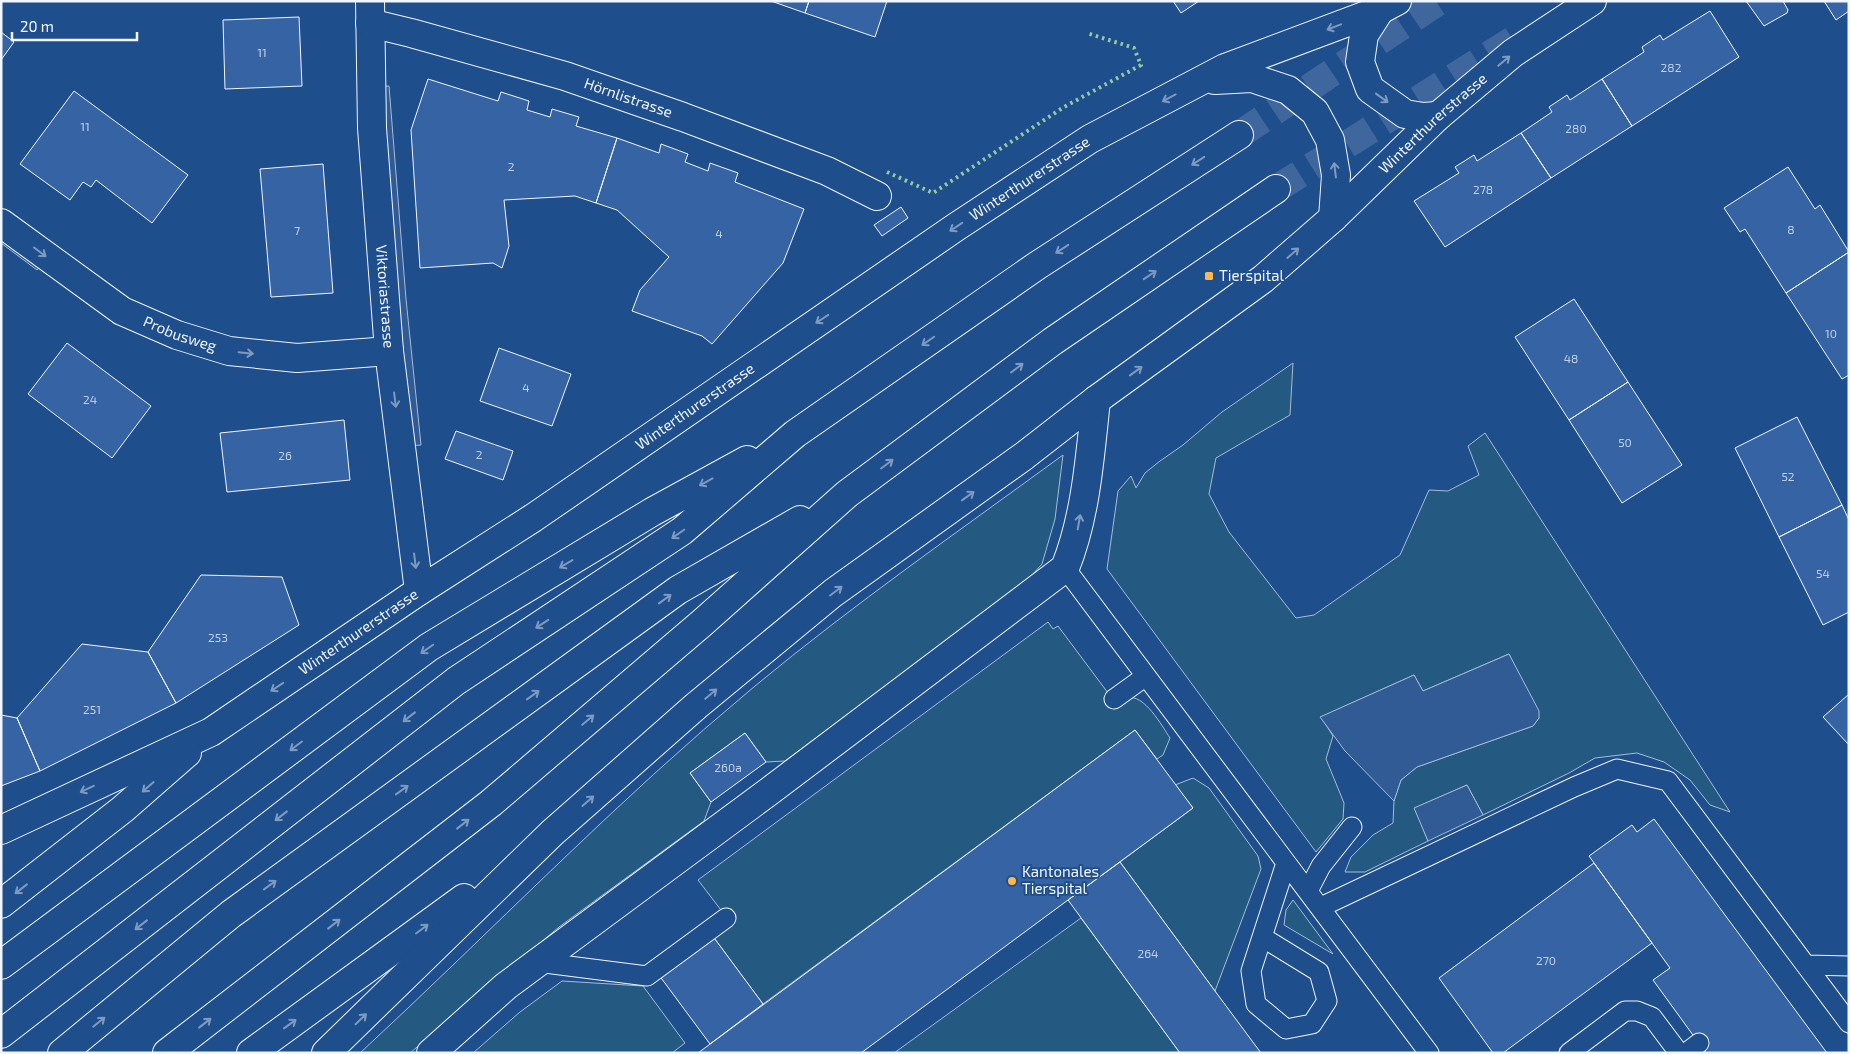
<svg xmlns="http://www.w3.org/2000/svg" width="1850" height="1054" font-family="'Exo 2',sans-serif">
  <style>
    .green { fill: #245a82; stroke: #a8bbd7 }
    .parking { fill: #305b95; stroke: #a8bbd7 }
    .building { fill: #3563a3; stroke: #f2f6ff }
    .lines { fill: none; stroke-linecap: round; stroke-linejoin: round }
    .highway-tunnel { stroke: #3f679d; stroke-width: 28; stroke-dasharray: 28 14; stroke-linecap: butt }
    .lane-casing { stroke: #f2f6ff; stroke-width: 21 }
    .street-casing { stroke: #f2f6ff; stroke-width: 30 }
    .primary-casing { stroke: #f2f6ff; stroke-width: 30 }
    .highway-casing { stroke: #f2f6ff; stroke-width: 30 }
    .lane { stroke: #1f4e8c; stroke-width: 19 }
    .street { stroke: #1f4e8c; stroke-width: 28 }
    .primary { stroke: #1f4e8c; stroke-width: 28 }
    .highway { stroke: #1f4e8c; stroke-width: 28 }
    .hedge { stroke: #97c8a6; stroke-width: 4; stroke-dasharray: 2.5 4; stroke-linecap: butt }
    .oneway { stroke: #7e9ac0 }
    .poi-dot { fill: #ffb74d; stroke: #1f4e8c; stroke-width: 2 }
    .labels { text-anchor: middle; stroke-width: 4; stroke-linejoin: round; paint-order: stroke }
    .number-label { font-size: 12px; fill: #c3d1e8 }
    .street-label { font-size: 15px; fill: #f2f6ff; stroke: #1f4e8c }
    .poi-label { font-size: 15px; fill: #f2f6ff; stroke: #1f4e8c; text-anchor: start }
  </style>
  <rect width="100%" height="100%" fill="#1f4e8c"/>
  <!-- green -->
  <path class="green" d="M1293,363L1290,415L1216,458L1209,494L1229,532L1296,618L1314,615L1400,555L1429,490L1448,491L1479,475L1468,446L1485,433L1730,812L1710,805L1690,780L1664,762L1637,753L1595,758L1569,773L1483,815L1467,785L1415,808L1428,841L1365,872H1345L1351,857L1373,835L1393,823L1394,801L1401,780L1417,767L1533,726L1539,718L1509,654L1423,691L1414,675L1321,717L1333,736L1326,759L1344,803L1343,819L1316,852L1107,569L1118,491L1131,476L1136,488L1145,473L1160,461L1183,445L1222,412Z
    M1063,455L1055,519L1042,564L1024,584L785,761L766,762L745,733L690,773L711,802L704,821L559,927L410,1053H360C492,931 616,801 755,686C854,604 959,531 1063,455Z
    M1048,622L1053,629L1058,626L1117,705C1120,703 1124,699 1127,698C1144,693 1162,726 1170,738L1163,755L1157,759L1135,730L763,1004L706,927L724,914L698,880Z
    M1193,778L1209,788L1258,856L1261,869L1215,991L1120,862L1193,808L1175,785Z
    M1293,900L1333,954L1284,925L1286,910Z
    M1081,918L1180,1053H894Z
    M562,981L643,986L685,1043L672,1053H473L520,1012Z"/>
  <!-- parking -->
  <path class="parking" d="M389,86L406,299L421,445L409,446L377,87Z
    M1,226L45,260L37,270L1,243Z
    M1509,654L1539,711V718L1533,726L1417,767L1401,780L1394,801L1345,751L1320,717L1414,675L1423,691Z
    M1467,785L1483,815L1428,841L1414,808Z"/>
  <!-- building -->
  <path class="building" d="M771,1H809L805,13Z
    M809,1H887L875,37L805,13Z
    M1173,1H1199L1181,13Z
    M1746,1H1783L1788,10L1787,13L1764,26Z
    M1824,1H1849V11L1836,20Z
    M1710,11L1739,57L1632,126L1602,79L1644,52L1642,47L1660,35L1663,40Z
    M299,17L302,86L225,89L223,20Z
    M1,32L14,42L1,60Z
    M428,79L498,101L501,92L529,101L527,110L550,117L552,109L579,117L576,126L617,138L596,203L575,196L504,200L509,246L502,268L493,263L420,268L411,130Z
    M1602,79L1632,126L1551,178L1521,133L1552,112L1549,107L1567,95L1570,100Z
    M74,91L188,175L152,223L96,180L91,187L83,182L70,200L20,164Z
    M1521,133L1551,178L1445,247L1414,201L1459,173L1455,167L1474,155L1477,161Z
    M617,138L659,153L661,144L688,154L685,162L708,171L710,163L738,173L735,182L804,209L783,263L712,344L702,336L632,311L640,290L669,257L617,210L596,203Z
    M323,164L333,293L271,297L260,169Z
    M1788,167L1815,209L1820,205L1849,252L1786,293L1745,229L1740,232L1724,208Z
    M901,207L908,218L882,236L874,225Z
    M1849,252V375L1842,379L1786,293Z
    M1574,299L1628,382L1569,420L1515,337Z
    M67,343L151,406L112,458L28,394Z
    M499,348L571,374L552,426L480,401Z
    M1628,382L1682,465L1622,503L1569,420Z
    M1797,417L1842,505L1779,537L1735,448Z
    M344,420L350,480L227,492L220,433Z
    M456,431L513,451L503,480L445,459Z
    M1842,505L1849,520V612L1823,625L1779,537Z
    M201,575L282,577L299,625L176,703L148,652Z
    M82,644L148,652L176,703L40,771L17,718Z
    M1849,694V745L1823,717Z
    M1,715L17,718L40,771L1,786Z
    M1135,730L1193,808L1068,900L861,1053H698Z
    M745,733L766,762L711,802L690,773Z
    M1654,819L1827,1053H1706L1653,980L1670,968L1589,856L1632,825L1637,832Z
    M1120,862L1215,991L1261,1053H1180L1068,900Z
    M1594,863L1652,943L1503,1053H1493L1439,978Z
    M706,927L763,1004L710,1044L653,967Z"/>
  <g class="lines">
    <!-- highway-tunnel -->
    <path class="highway-tunnel" d="M1239,135L1439,1
      M1276,189L1521,35"/>
    <!-- lane casing -->
    <g class="lane-casing">
      <path id="lane" d="M1065,568L1429,1053
        M1114,699L1146,676
        M1308,891L1321,866L1352,827
        M1321,907L1574,787L1617,769L1668,781L1849,1023
        M1262,937L1319,972L1327,1001L1312,1024L1286,1029L1256,1004L1251,971L1286,863
        M537,962L647,976L726,918
        M1807,965L1849,966
        M1569,1053L1625,1011H1637L1652,1017L1679,1053
        M1686,1053L1699,1043"/>
    </g>
    <!-- street casing -->
    <g class="street-casing">
      <g id="street">
        <path id="s1" d="M370,1L372,128L389,351L419,591"/>
        <path id="s2" d="M370,23L411,33L565,76L683,117L827,171L877,196"/>
        <path id="s3" d="M1,223L122,311L177,335L229,351L297,358L389,351"/>
        <path d="M431,1053L506,986L767,793L1065,568C1086,516 1090,456 1096,400"/>
      </g>
    </g>
    <!-- primary casing -->
    <g class="primary-casing">
      <g id="primary">
        <path d="M1380,10L1364,35L1360,62L1370,89L1405,114L1423,117L1438,116"/>
        <path d="M1215,80L1252,78L1288,90L1315,112L1330,140L1336,175L1333,218"/>
        <path id="s4" d="M1,830L211,732L419,591L533,518L956,227L1090,139L1225,68L1380,10L1397,1"/>
        <path d="M1,904L123,809L187,753"/>
        <path d="M251,1053L464,898"/>
        <path id="s5" d="M326,1053L552,833L696,706L833,593L1024,456L1096,400L1263,279L1333,218L1438,116L1513,53L1592,1"/>
      </g>
    </g>
    <!-- highway casing -->
    <g class="highway-casing">
      <path id="highway" d="M1,965L429,647L652,512L747,460
        M1,1034L456,681L682,531L795,434L1038,265L1239,135
        M62,1053L231,914L678,590L800,520
        M167,1053L491,803L702,623L847,494L1053,341L1276,189"/>
    </g>
    <!-- lane -->
    <use href="#lane" class="lane"/>
    <!-- street -->
    <use href="#street" class="street"/>
    <!-- primary -->
    <use href="#primary" class="primary"/>
    <!-- highway -->
    <use href="#highway" class="highway"/>
    <!-- hedge -->
    <path class="hedge" d="M887,172L933,193L1064,107L1141,65L1134,48L1087,33"/>
  </g>
  <!-- one-way arrows -->
  <defs><path id="oneway-shaft" d="M-6 0H5M1.5-3L5.5 0L1.5 3" fill="none" stroke-width="1.6" stroke-linecap="round" stroke-linejoin="round" transform="scale(1.25)"/></defs>
  <g class="oneway">
    <use href="#oneway-shaft" transform="translate(1334 27) rotate(159)"/>
    <use href="#oneway-shaft" transform="translate(1504 61) rotate(-40)"/>
    <use href="#oneway-shaft" transform="translate(1169 98) rotate(152)"/>
    <use href="#oneway-shaft" transform="translate(1382 98) rotate(36)"/>
    <use href="#oneway-shaft" transform="translate(1198 161) rotate(147)"/>
    <use href="#oneway-shaft" transform="translate(1335 170) rotate(-97)"/>
    <use href="#oneway-shaft" transform="translate(956 227) rotate(146)"/>
    <use href="#oneway-shaft" transform="translate(1062 249) rotate(147)"/>
    <use href="#oneway-shaft" transform="translate(40 252) rotate(37)"/>
    <use href="#oneway-shaft" transform="translate(1293 253) rotate(-41)"/>
    <use href="#oneway-shaft" transform="translate(1150 275) rotate(-34)"/>
    <use href="#oneway-shaft" transform="translate(822 319) rotate(146)"/>
    <use href="#oneway-shaft" transform="translate(928 341) rotate(145)"/>
    <use href="#oneway-shaft" transform="translate(246 353) rotate(6)"/>
    <use href="#oneway-shaft" transform="translate(1017 368) rotate(-37)"/>
    <use href="#oneway-shaft" transform="translate(1136 371) rotate(-36)"/>
    <use href="#oneway-shaft" transform="translate(395 400) rotate(83)"/>
    <use href="#oneway-shaft" transform="translate(887 464) rotate(-37)"/>
    <use href="#oneway-shaft" transform="translate(706 482) rotate(151)"/>
    <use href="#oneway-shaft" transform="translate(968 496) rotate(-36)"/>
    <use href="#oneway-shaft" transform="translate(1079 522) rotate(-80)"/>
    <use href="#oneway-shaft" transform="translate(678 534) rotate(145)"/>
    <use href="#oneway-shaft" transform="translate(415 561) rotate(83)"/>
    <use href="#oneway-shaft" transform="translate(566 564) rotate(149)"/>
    <use href="#oneway-shaft" transform="translate(836 591) rotate(-37)"/>
    <use href="#oneway-shaft" transform="translate(665 599) rotate(-36)"/>
    <use href="#oneway-shaft" transform="translate(542 624) rotate(147)"/>
    <use href="#oneway-shaft" transform="translate(427 649) rotate(145)"/>
    <use href="#oneway-shaft" transform="translate(277 687) rotate(146)"/>
    <use href="#oneway-shaft" transform="translate(711 694) rotate(-40)"/>
    <use href="#oneway-shaft" transform="translate(533 695) rotate(-36)"/>
    <use href="#oneway-shaft" transform="translate(409 717) rotate(142)"/>
    <use href="#oneway-shaft" transform="translate(588 720) rotate(-40)"/>
    <use href="#oneway-shaft" transform="translate(296 746) rotate(143)"/>
    <use href="#oneway-shaft" transform="translate(148 787) rotate(139)"/>
    <use href="#oneway-shaft" transform="translate(87 789) rotate(155)"/>
    <use href="#oneway-shaft" transform="translate(402 790) rotate(-36)"/>
    <use href="#oneway-shaft" transform="translate(588 801) rotate(-41)"/>
    <use href="#oneway-shaft" transform="translate(281 816) rotate(142)"/>
    <use href="#oneway-shaft" transform="translate(463 824) rotate(-38)"/>
    <use href="#oneway-shaft" transform="translate(270 885) rotate(-36)"/>
    <use href="#oneway-shaft" transform="translate(21 889) rotate(142)"/>
    <use href="#oneway-shaft" transform="translate(334 924) rotate(-38)"/>
    <use href="#oneway-shaft" transform="translate(141 925) rotate(142)"/>
    <use href="#oneway-shaft" transform="translate(422 929) rotate(-37)"/>
    <use href="#oneway-shaft" transform="translate(361 1019) rotate(-44)"/>
    <use href="#oneway-shaft" transform="translate(99 1022) rotate(-39)"/>
    <use href="#oneway-shaft" transform="translate(205 1023) rotate(-38)"/>
    <use href="#oneway-shaft" transform="translate(290 1024) rotate(-36)"/>
  </g>
  <!-- markers -->
  <g class="poi-dot">
    <rect x="1204" y="271" width="10" height="10" rx="2.5"/>
    <circle cx="1012" cy="881" r="5"/>
  </g>
  <g class="labels">
    <!-- number labels -->
    <g class="number-label">
      <text x="262" y="57">11</text>
      <text x="1671" y="72">282</text>
      <text x="85" y="131">11</text>
      <text x="1576" y="133">280</text>
      <text x="511" y="171">2</text>
      <text x="1483" y="194">278</text>
      <text x="1791" y="234">8</text>
      <text x="297" y="235">7</text>
      <text x="719" y="238">4</text>
      <text x="1831" y="338">10</text>
      <text x="1571" y="363">48</text>
      <text x="526" y="392">4</text>
      <text x="90" y="404">24</text>
      <text x="1625" y="447">50</text>
      <text x="479" y="459">2</text>
      <text x="285" y="460">26</text>
      <text x="1788" y="481">52</text>
      <text x="1823" y="578">54</text>
      <text x="218" y="642">253</text>
      <text x="92" y="714">251</text>
      <text x="728" y="772">260a</text>
      <text x="1148" y="958">264</text>
      <text x="1546" y="965">270</text>
    </g>
    <!-- street labels -->
    <g class="street-label">
      <text dy="5" stroke="none"><textPath href="#s2" startOffset="269">Hörnlistrasse</textPath></text>
      <text dy="5" stroke="none"><textPath href="#s5" startOffset="1448">Winterthurerstrasse</textPath></text>
      <text dy="5" stroke="none"><textPath href="#s4" startOffset="1220">Winterthurerstrasse</textPath></text>
      <text dy="5" stroke="none"><textPath href="#s1" startOffset="296">Viktoriastrasse</textPath></text>
      <text dy="5" stroke="none"><textPath href="#s3" startOffset="212">Probusweg</textPath></text>
      <text dy="5" stroke="none"><textPath href="#s4" startOffset="815">Winterthurerstrasse</textPath></text>
      <text dy="5" stroke="none"><textPath href="#s4" startOffset="410">Winterthurerstrasse</textPath></text>
    </g>
    <!-- poi labels -->
    <g class="poi-label">
      <text x="1219" y="281">Tierspital</text>
      <text x="1022" y="877">Kantonales<tspan x="1022" dy="17">Tierspital</tspan></text>
    </g>
  </g>
  <!-- border -->
  <rect width="1850" height="1054" fill="none" stroke="#f2f6ff" stroke-width="5"/>
  <!-- scale -->
  <path d="M12 32v8h125v-8" fill="none" stroke="#f2f6ff" stroke-width="2.5"/>
  <text x="20" y="32" font-size="15" fill="#f2f6ff" stroke="#1f4e8c" stroke-width="4" paint-order="stroke">20 m</text>
</svg>
